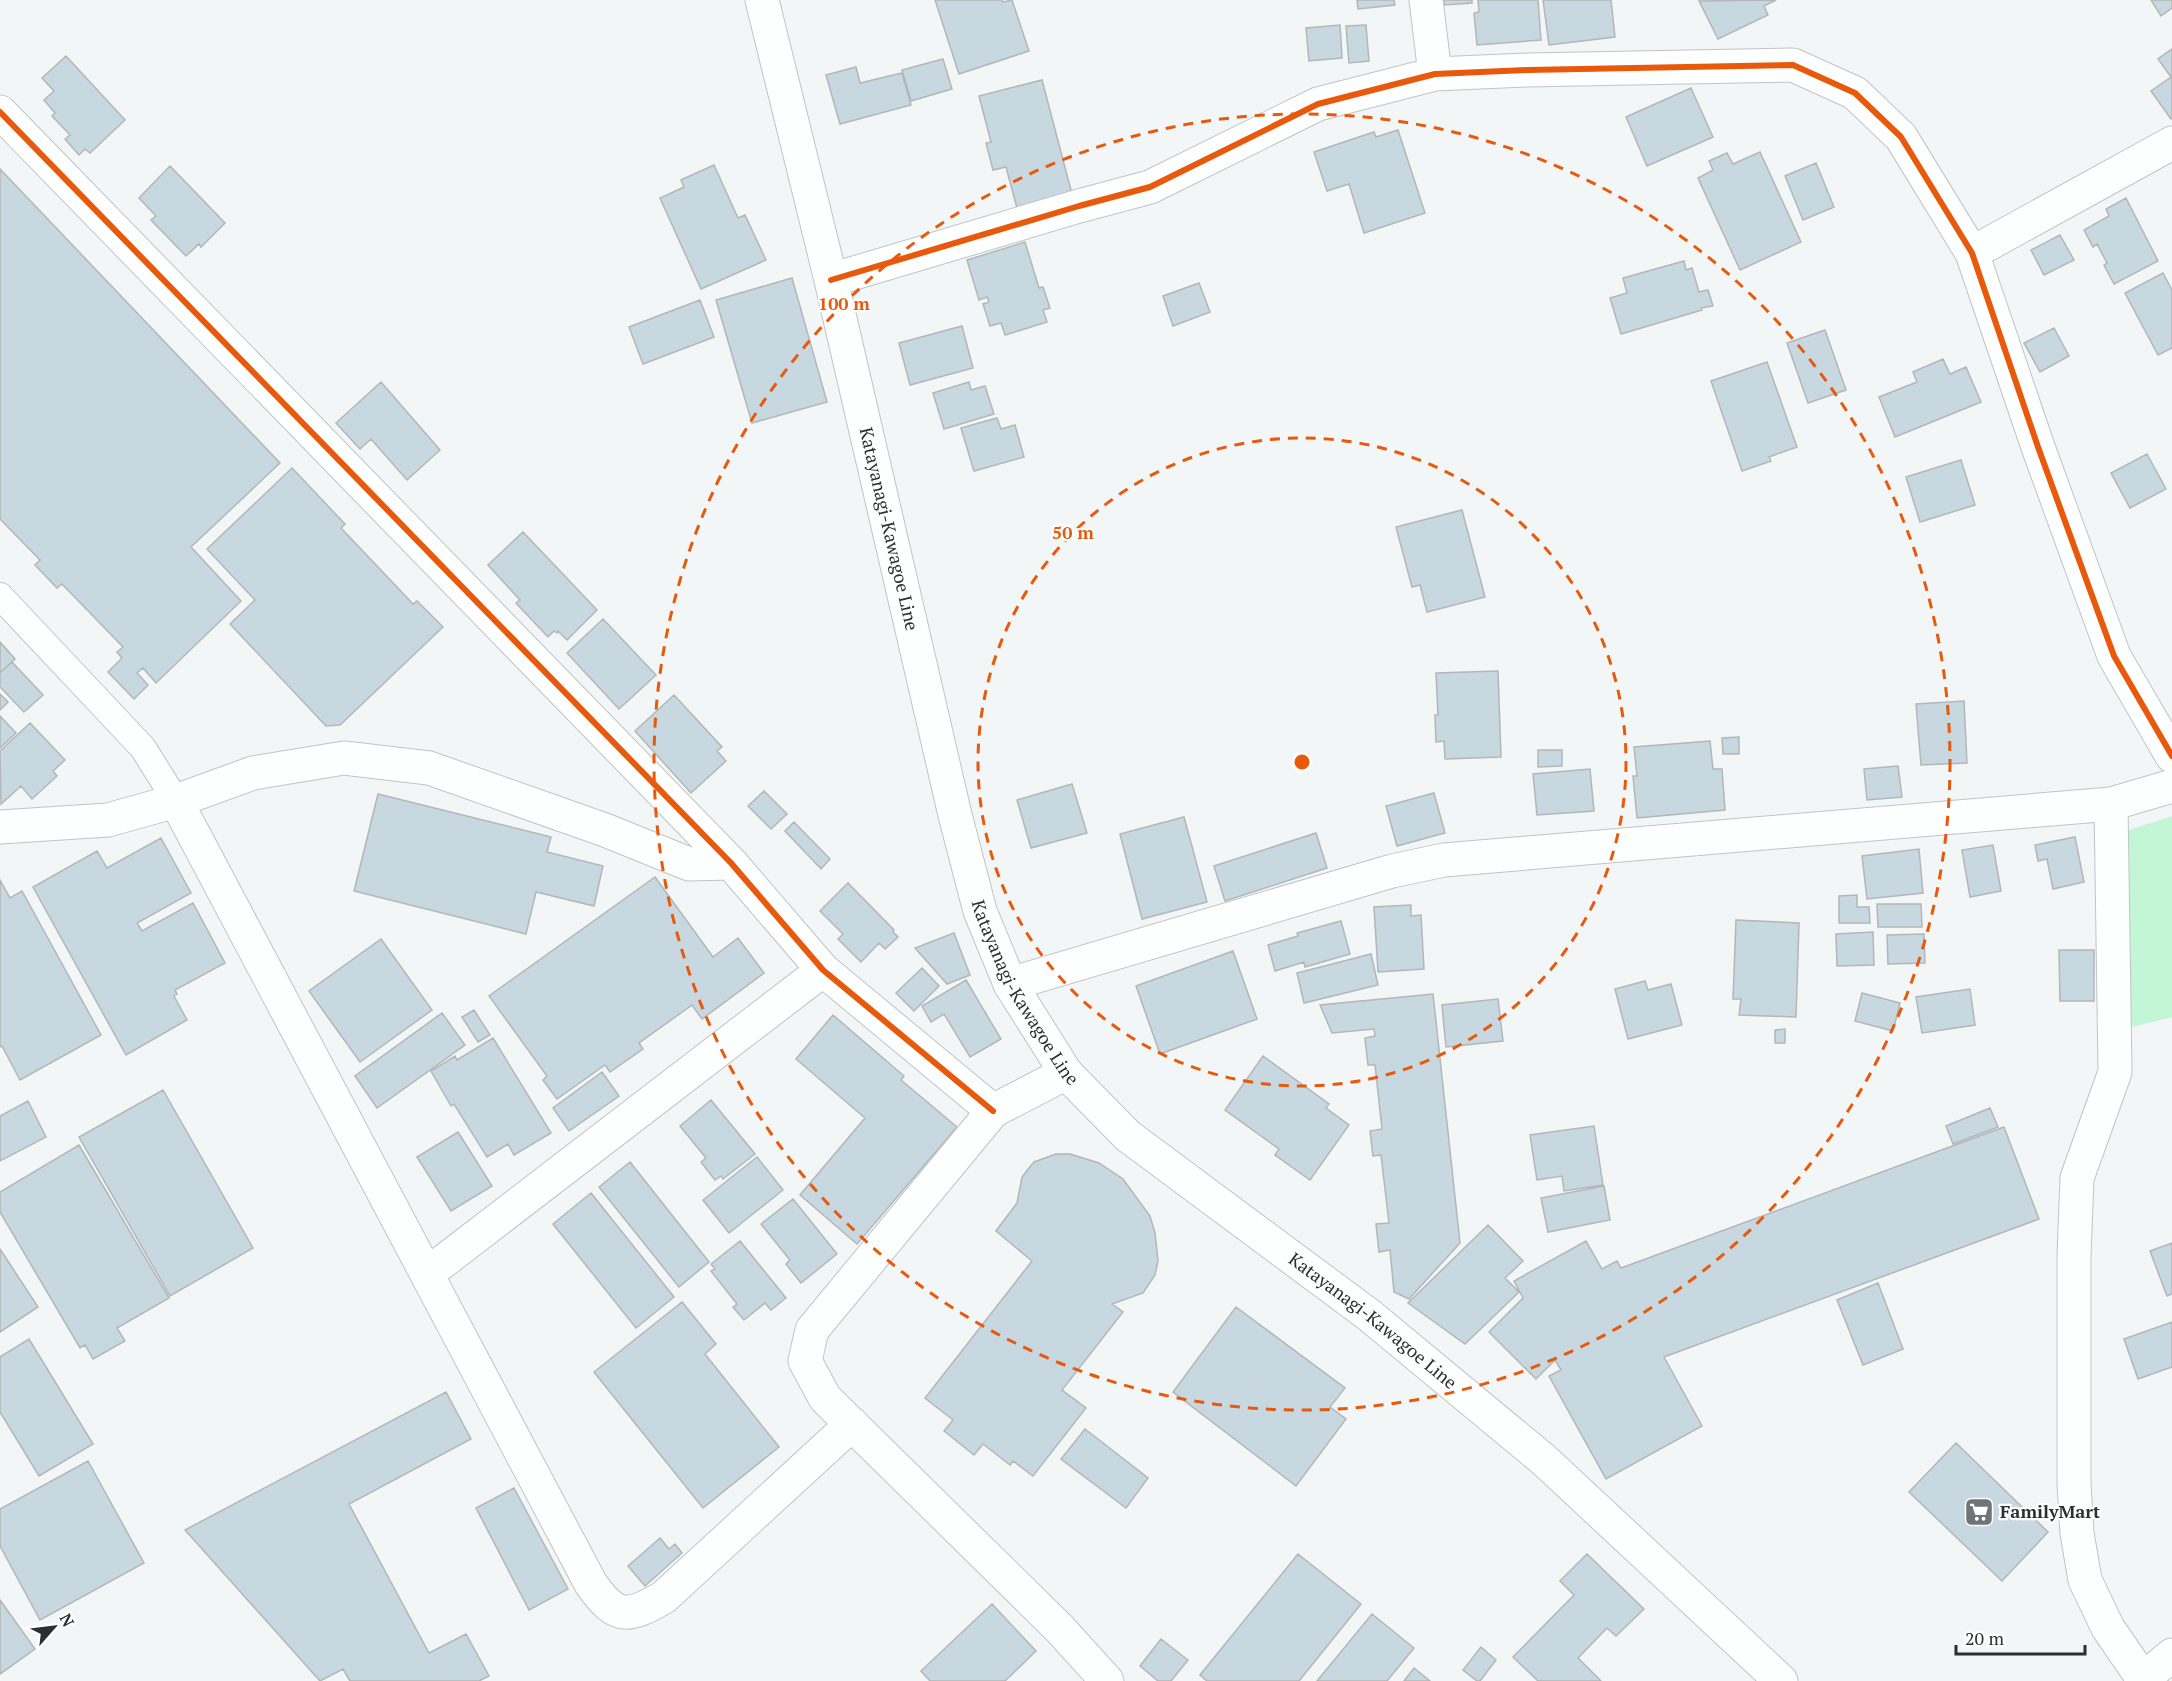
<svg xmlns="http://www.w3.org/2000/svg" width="2172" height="1681" font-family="'PT Serif',serif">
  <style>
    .green { fill: #c2f6d4 }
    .building { fill: #c7d8e1; stroke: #b4b6b7; stroke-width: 1.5 }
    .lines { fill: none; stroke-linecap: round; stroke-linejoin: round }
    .lane-casing { stroke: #c2c4c4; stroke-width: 28 }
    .street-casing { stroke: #c2c4c4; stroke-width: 35 }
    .secondary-casing { stroke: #c2c4c4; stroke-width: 35 }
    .lane { stroke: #fdfefe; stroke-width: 26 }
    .street { stroke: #fdfefe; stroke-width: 33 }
    .secondary { stroke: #fdfefe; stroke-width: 33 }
    .cycleway-casing { stroke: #fff; stroke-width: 10 }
    .cycleway { stroke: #e8590c; stroke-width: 6 }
    .ring { fill: none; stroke: #e8590c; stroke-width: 3; stroke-dasharray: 10 8 }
    .labels { text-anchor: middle; stroke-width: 4.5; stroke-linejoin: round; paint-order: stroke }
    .street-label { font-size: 18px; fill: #2c2e2f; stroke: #fff }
    .poi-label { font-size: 18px; font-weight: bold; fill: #2c2e2f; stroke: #fff; text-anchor: start }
    .centre { fill: #e8590c; stroke: #fff; stroke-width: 3 }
    .ring-label { font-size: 18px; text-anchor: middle; font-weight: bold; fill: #e8590c; stroke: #fff; stroke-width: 4.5; stroke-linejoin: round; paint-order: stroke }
  </style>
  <rect width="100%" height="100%" fill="#f2f6f6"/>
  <!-- green -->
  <path class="green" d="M2172,816V1017L2124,1029L2120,833Z"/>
  <!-- building -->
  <path class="building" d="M935,0H1002L1003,2L1012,0L1029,51L959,74Z
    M1357,0H1394L1395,5L1358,9Z
    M1444,0H1472V3L1444,5Z
    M1478,0H1538L1541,40L1477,45L1474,13L1479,12Z
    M1543,0H1611L1615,37L1549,45Z
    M1776,0L1764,6L1768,15L1718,39L1699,1Z
    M2151,0H2172V8L2161,16Z
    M1340,25L1342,58L1309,61L1306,28Z
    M1366,25L1369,61L1349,63L1346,26Z
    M2172,49V118L2171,119L2151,91L2171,77L2158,59Z
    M66,56L125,120L90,153L85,149L79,155L65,139L70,135L52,116L55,113L44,100L54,91L42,78Z
    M943,59L952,89L911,101L902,70Z
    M856,67L860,83L902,73L911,105L840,124L826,75Z
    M1042,80L1072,194L1017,208L1006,167L993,170L986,143L991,142L979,96Z
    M1691,88L1713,137L1647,166L1626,117Z
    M1398,130L1425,213L1364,233L1349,184L1327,191L1314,152L1374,132L1376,137Z
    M1760,152L1801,242L1740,270L1698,178L1713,170L1709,161L1727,153L1733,164Z
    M1816,163L1834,207L1803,220L1785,176Z
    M714,165L738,218L745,215L766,260L701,289L660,198L684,187L681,180Z
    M170,166L225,223L201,247L199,244L186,256L151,220L156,216L139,198Z
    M0,169L280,463L191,547L241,601L156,683L143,668L137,673L148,685L134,699L108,672L122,658L117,652L123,647L62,584L57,588L35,565L40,560L0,519Z
    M2126,198L2158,261L2114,284L2104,265L2107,263L2097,244L2093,247L2084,230L2109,216L2106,209Z
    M2060,235L2074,260L2044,275L2031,250Z
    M1025,242L1039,288L1043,287L1050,308L1043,310L1047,322L1005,335L1001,323L990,326L983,304L989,302L987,297L979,300L967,260Z
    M1684,261L1686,270L1692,268L1699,292L1708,290L1713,306L1701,308L1702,310L1621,334L1610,298L1627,293L1623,278Z
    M2163,273L2172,290V348L2158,355L2125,293Z
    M792,278L827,402L752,423L716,300Z
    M1199,283L1210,312L1173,326L1163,296Z
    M700,300L714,337L643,364L629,327Z
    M962,326L973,368L910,385L899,343Z
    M2054,328L2069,356L2040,372L2024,343Z
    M1825,330L1846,390L1808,403L1787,343Z
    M1943,359L1950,374L1966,367L1981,402L1895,437L1879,397L1917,382L1913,372Z
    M1767,362L1797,447L1769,457L1771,461L1742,471L1711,381Z
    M381,382L440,450L407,480L371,439L360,449L336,423Z
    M969,382L971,390L985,386L994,414L944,429L933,393Z
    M997,418L1001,429L1015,425L1024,457L974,471L961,428Z
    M2147,454L2166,489L2130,508L2111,473Z
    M1961,460L1975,505L1920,522L1906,477Z
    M292,468L345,524L341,528L413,604L417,601L443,627L340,725L326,726L230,624L255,600L207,549Z
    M1462,510L1485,597L1427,612L1420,585L1412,587L1396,527Z
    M523,532L597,610L567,640L558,631L557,633L554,631L548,637L516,603L520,600L488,565Z
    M603,619L656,675L619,709L567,653Z
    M0,642L15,659L0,673Z
    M12,662L43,695L24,712L0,687V673Z
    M1498,671L1501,757L1445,759L1444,741L1436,742L1435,715H1438L1436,673Z
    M0,694L8,702L0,710Z
    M674,695L722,747L717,751L726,761L691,793L635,731Z
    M1964,701L1967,763L1921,765L1916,704Z
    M0,716L16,733L0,748Z
    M30,723L65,760L53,771L57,776L32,799L21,786L1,804L0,751Z
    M1739,737V754H1723L1722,738Z
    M1710,741L1713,769H1722L1725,810L1637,818L1633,776H1637L1634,747Z
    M1538,750H1562V766L1538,767Z
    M1898,766L1902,797L1867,800L1864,769Z
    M1590,769L1594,811L1537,815L1533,774Z
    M1072,784L1087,833L1031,848L1017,800Z
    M764,791L787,814L771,829L748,806Z
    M1434,793L1445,833L1397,846L1386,806Z
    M378,794L551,837L547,852L603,866L594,906L536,892L526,934L354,891Z
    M1184,817L1207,902L1142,919L1120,834Z
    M794,822L830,859L821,869L785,831Z
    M1316,833L1327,868L1225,901L1214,866Z
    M2075,837L2084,882L2053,889L2047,859L2038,861L2035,845Z
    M161,838L191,893L137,923L142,931L193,903L225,963L175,990L177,994L174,996L187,1020L126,1055L33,887L97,851L107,868Z
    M1993,845L2001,891L1970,897L1962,850Z
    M1919,849L1923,893L1867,899L1862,856Z
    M655,877L713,957L738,938L764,973L702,1019L692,1005L639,1043L643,1049L610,1072L605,1065L557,1099L543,1080L547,1076L489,996Z
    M0,880L10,898L22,891L101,1035L20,1080L2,1046L0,1047Z
    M848,883L894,930L893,932L898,937L885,949L879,943L861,962L838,939L843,934L820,911Z
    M1857,895V907H1869L1870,923H1839V896Z
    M1877,904H1921L1922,927H1878Z
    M1411,905V916L1421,915L1424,969L1378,972L1374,907Z
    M1736,920L1799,923L1796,1017L1739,1015L1741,999H1733Z
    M1341,921L1350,954L1305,967L1304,962L1275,971L1268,945L1298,936L1297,933Z
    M1873,932L1874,965L1837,966L1836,934Z
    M954,933L970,975L947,984L915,948Z
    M1924,934L1925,963L1888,964L1887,935Z
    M381,939L432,1010L360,1062L309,991Z
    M2059,950H2094V1001H2060Z
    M1233,951L1257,1019L1160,1054L1136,986Z
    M1371,954L1378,985L1304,1003L1297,973Z
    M922,968L939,986L914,1011L896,993Z
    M966,980L1001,1039L970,1057L944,1014L931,1022L922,1006Z
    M1645,981L1648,990L1671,984L1682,1025L1628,1039L1615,989Z
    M1970,989L1975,1025L1922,1033L1916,997Z
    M1862,993L1900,1003L1893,1031L1855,1021Z
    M1433,994L1460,1243L1409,1299L1394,1292L1390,1250L1379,1252L1376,1224L1389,1223L1381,1155L1373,1156L1370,1131L1382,1129L1375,1065H1368L1365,1038L1375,1036L1374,1029L1332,1033L1320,1005Z
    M1498,999L1503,1041L1446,1047L1442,1005Z
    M474,1010L490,1035L478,1042L462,1017Z
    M442,1013L465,1045L377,1108L355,1076Z
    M833,1015L904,1076L901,1080L957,1127L857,1244L800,1195L865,1118L796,1059Z
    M1785,1029V1043H1775V1030Z
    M493,1038L551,1133L514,1155L508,1144L487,1157L454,1104L451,1106L431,1071L455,1056L457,1060Z
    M1263,1056L1329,1104L1326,1108L1349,1125L1310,1180L1275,1155L1279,1149L1225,1110Z
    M602,1072L619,1096L569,1131L553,1108Z
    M163,1090L253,1248L170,1296L79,1137Z
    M711,1100L755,1154L723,1179L721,1176L715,1180L701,1162L706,1158L680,1126Z
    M28,1101L46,1137L0,1161V1116Z
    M1990,1108L1998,1127L1953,1144L1946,1126Z
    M1594,1126L1603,1185L1564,1191L1562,1176L1537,1180L1530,1135Z
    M2004,1127L2039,1219L1664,1357L1702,1426L1606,1479L1549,1376L1561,1370L1555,1360L1536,1379L1489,1332L1523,1298L1514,1281L1586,1241L1602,1269L1617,1261L1621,1268Z
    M458,1132L492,1186L451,1211L417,1157Z
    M79,1145L169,1298L117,1328L125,1341L93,1359L85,1345L80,1348L0,1212V1192Z
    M1056,1154H1070L1099,1163L1123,1179L1150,1216L1155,1233L1158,1261L1155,1275L1143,1293L1112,1304L1123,1312L1062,1390L1086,1408L1033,1476L1013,1461L1010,1465L983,1444L974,1455L944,1431L953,1420L925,1398L1032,1261L996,1231L1017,1203L1022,1177L1029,1168L1034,1162Z
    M757,1157L783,1190L729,1233L703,1200Z
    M630,1162L709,1262L679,1287L599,1187Z
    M1604,1186L1610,1220L1548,1232L1541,1198Z
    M591,1193L674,1297L636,1328L553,1224Z
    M793,1199L837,1254L801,1283L786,1264L790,1260L761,1224Z
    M1488,1225L1523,1261L1505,1278L1519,1292L1465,1344L1408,1303Z
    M740,1241L786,1298L771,1310L765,1303L744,1320L733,1307L737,1304L711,1271L715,1269L711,1264Z
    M2172,1243V1294L2167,1296L2150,1251Z
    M0,1249L38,1307L0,1332Z
    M1878,1283L1903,1349L1863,1365L1837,1300Z
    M682,1302L716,1344L705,1354L779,1447L703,1508L594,1372Z
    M1236,1307L1345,1388L1330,1407L1346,1419L1296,1486L1173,1392Z
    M2172,1322V1367L2138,1379L2124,1339Z
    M29,1339L93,1444L39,1476L0,1412V1357Z
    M446,1392L471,1439L349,1504L429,1653L466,1634L489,1676L479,1681H350L343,1669L320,1681L185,1530Z
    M1085,1429L1148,1478L1126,1508L1061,1459Z
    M1956,1443L2048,1532L2002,1581L1909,1492Z
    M88,1461L144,1563L40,1620L0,1546V1509Z
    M514,1488L568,1589L529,1610L476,1508Z
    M660,1538L669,1549L675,1544L682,1553L645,1586L628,1566Z
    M1298,1554L1361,1604L1299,1681H1207L1200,1675Z
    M1587,1554L1644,1609L1616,1636L1607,1628L1578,1658L1601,1681H1538L1513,1657L1574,1595L1560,1581Z
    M0,1600L35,1649L0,1674Z
    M992,1604L1036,1651L1005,1681H930L921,1671Z
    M1372,1614L1414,1648L1387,1681H1317Z
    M1161,1639L1188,1660L1171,1681H1158L1140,1666Z
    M1481,1647L1496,1660L1480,1681H1477L1463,1670Z
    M1414,1668L1430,1681H1404Z"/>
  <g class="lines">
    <!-- lane casing -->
    <g class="lane-casing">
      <path id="lane" d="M0,596L143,748L176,801"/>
    </g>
    <!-- street casing -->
    <g class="street-casing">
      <path id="street" d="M1426,0L1435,74
        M0,112L731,863L823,970L993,1111
        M1972,253L2172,143
        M831,280L1079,206L1150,187L1318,104L1435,74L1527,70L1793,65L1855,93L1901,137L1972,253L2038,447L2114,656L2172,756
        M176,801L591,1584C616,1619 627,1619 664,1597L852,1424
        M2111,804L2115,1072L2077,1178L2074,1256V1484L2077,1533L2085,1580L2108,1628L2143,1679
        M0,827L108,820L176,801L253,773L344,758L429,768L605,830L689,864L731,863
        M1010,984L1392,871L1444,860L2111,804L2172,786
        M1066,1073L993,1111L812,1330L805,1361L825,1398L1060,1629L1107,1681
        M427,1274L823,970"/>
    </g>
    <!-- secondary casing -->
    <g class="secondary-casing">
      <g id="secondary">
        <path id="s1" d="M762,0L831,280L955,815L980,911L1010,984L1066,1073L1128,1136L1369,1315L1544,1460L1781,1681"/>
        <path d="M2141,1681L2172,1655"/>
      </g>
    </g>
    <!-- lane -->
    <use href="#lane" class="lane"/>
    <!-- street -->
    <use href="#street" class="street"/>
    <!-- secondary -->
    <use href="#secondary" class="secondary"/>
    <!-- cycleway casing -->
    <g class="cycleway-casing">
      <path id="cycleway" d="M0,112L731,863L823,970L993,1111
        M831,280L1079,206L1150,187L1318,104L1435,74L1527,70L1793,65L1855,93L1901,137L1972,253L2038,447L2114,656L2172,756"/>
    </g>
    <!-- cycleway -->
    <use href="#cycleway" class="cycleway"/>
  </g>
  <!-- distance rings -->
  <g class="ring">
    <circle cx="1302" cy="762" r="324"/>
    <circle cx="1302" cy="762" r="648"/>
  </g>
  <!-- icons -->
  <defs>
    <g id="supermarket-square" transform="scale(1.5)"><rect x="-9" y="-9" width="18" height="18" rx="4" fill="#717475" stroke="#fff"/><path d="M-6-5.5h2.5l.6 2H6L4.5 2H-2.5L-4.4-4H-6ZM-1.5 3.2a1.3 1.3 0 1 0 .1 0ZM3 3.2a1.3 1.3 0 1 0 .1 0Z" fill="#fff"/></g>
  </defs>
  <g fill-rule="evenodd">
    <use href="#supermarket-square" x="1979" y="1512"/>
  </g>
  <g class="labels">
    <!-- street labels -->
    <g class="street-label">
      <text dy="6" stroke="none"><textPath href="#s1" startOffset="544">Katayanagi-Kawagoe Line</textPath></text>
      <text dy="6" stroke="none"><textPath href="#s1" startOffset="1030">Katayanagi-Kawagoe Line</textPath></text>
      <text dy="6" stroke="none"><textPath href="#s1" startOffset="1516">Katayanagi-Kawagoe Line</textPath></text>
    </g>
    <!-- poi labels -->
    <g class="poi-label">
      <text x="2000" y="1518">FamilyMart</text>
    </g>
  </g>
  <circle cx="1302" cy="762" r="9" class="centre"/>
  <g class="ring-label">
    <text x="844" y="310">100 m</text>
    <text x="1073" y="539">50 m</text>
  </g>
  <!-- north arrow -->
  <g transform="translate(54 1627) rotate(62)" stroke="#ffffff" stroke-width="4.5" paint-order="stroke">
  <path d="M0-4.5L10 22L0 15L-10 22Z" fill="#2c2e2f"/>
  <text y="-9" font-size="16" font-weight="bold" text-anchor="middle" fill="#2c2e2f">N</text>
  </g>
  <!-- scale -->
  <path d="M1956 1645v9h129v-9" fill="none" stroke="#2c2e2f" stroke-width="3"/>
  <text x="1965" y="1645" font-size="18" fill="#2c2e2f" stroke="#ffffff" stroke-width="4.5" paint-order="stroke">20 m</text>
</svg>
